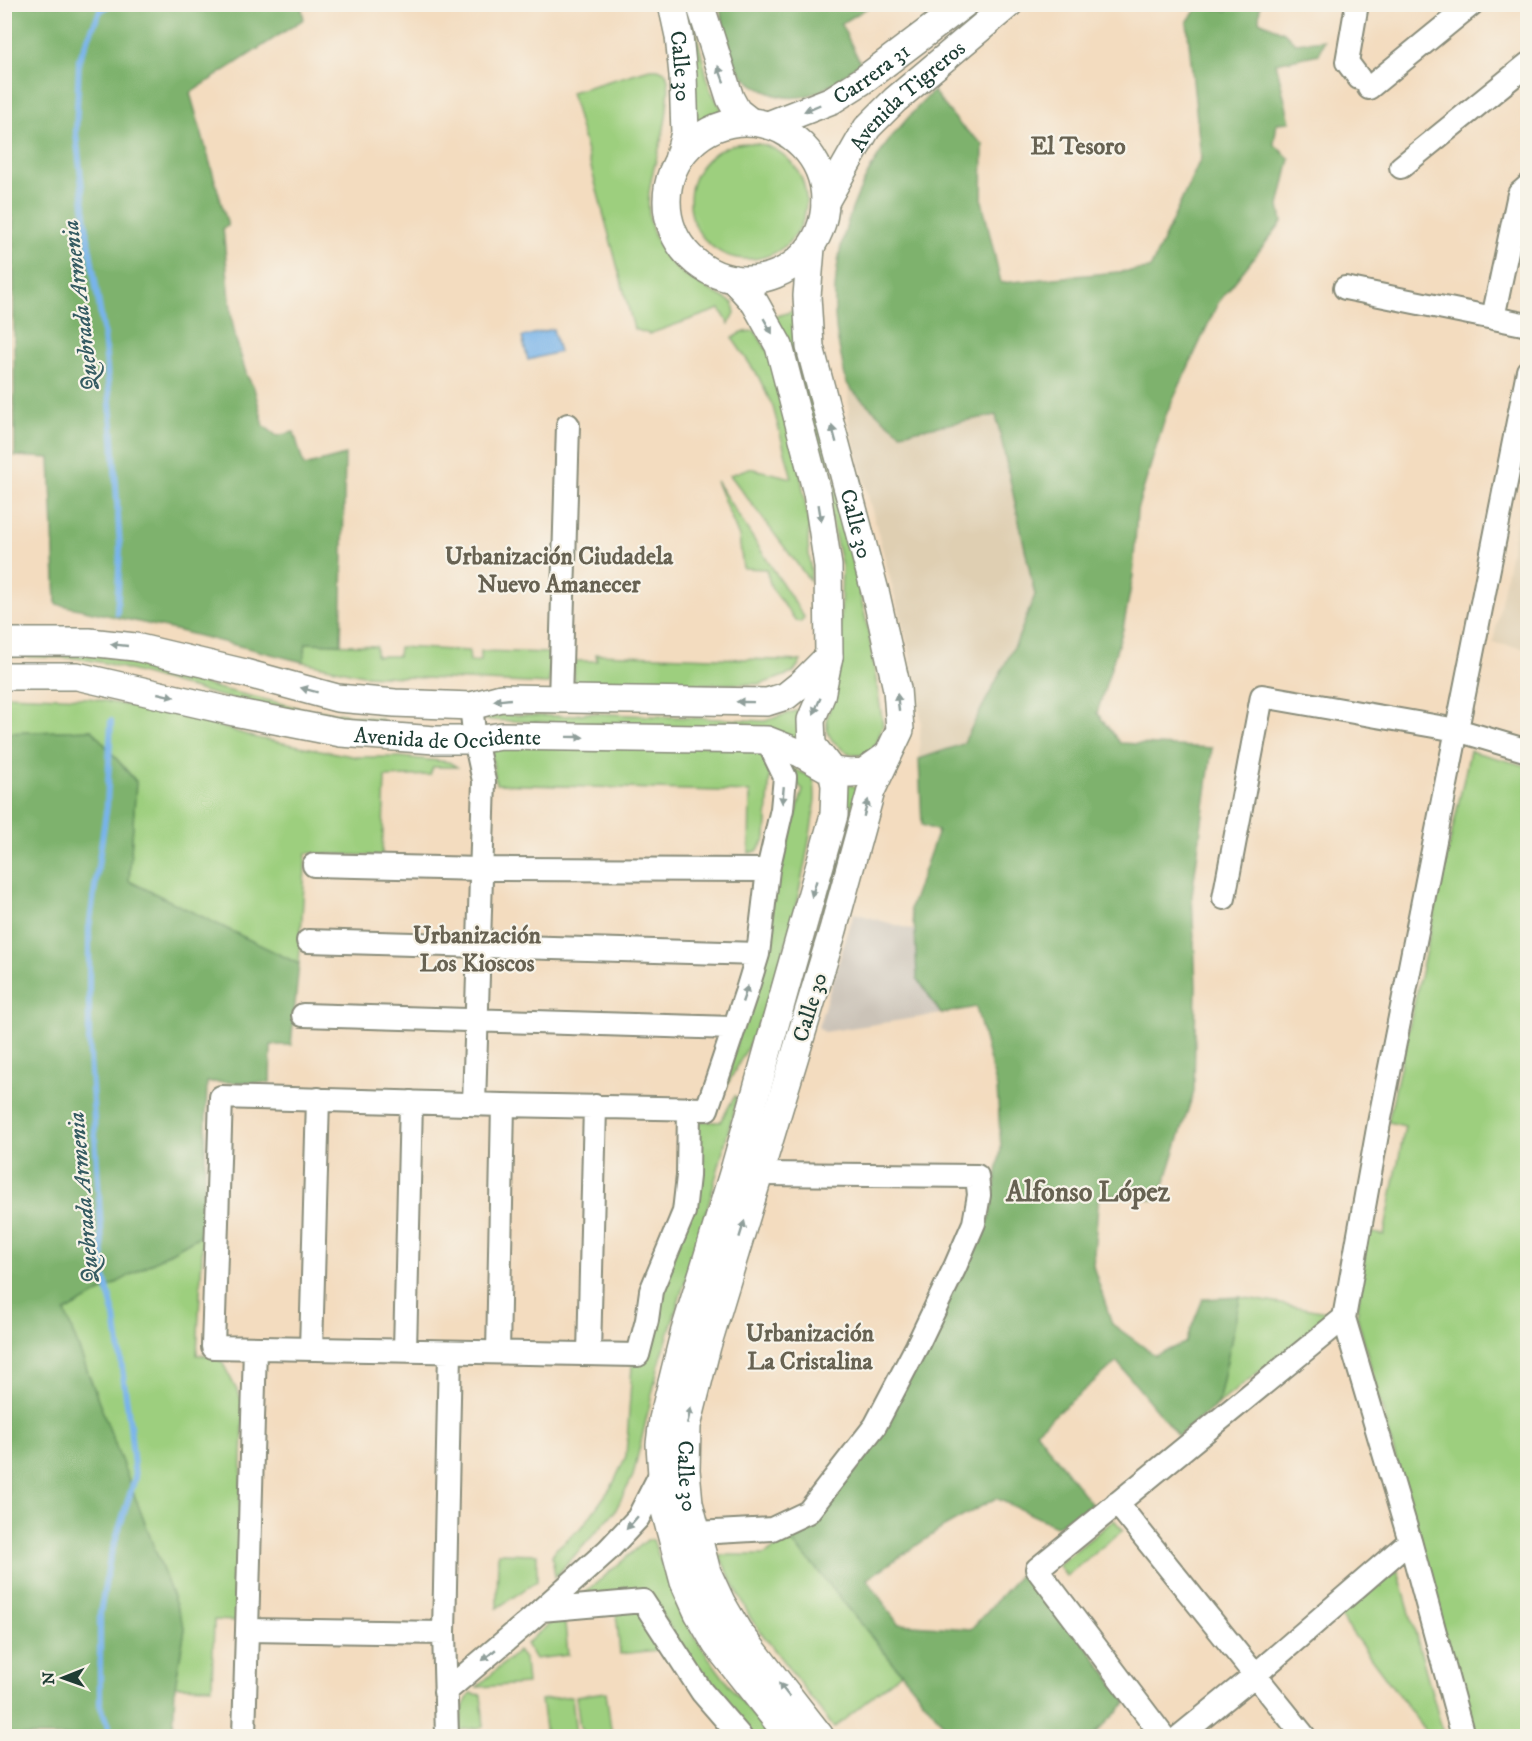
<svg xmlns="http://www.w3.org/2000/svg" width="1532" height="1741" font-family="'IM FELL DW Pica',serif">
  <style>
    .built { fill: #dfcfb2 }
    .industrial { fill: #cbc3b8 }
    .green { fill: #9dcf7e; stroke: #5e8659; stroke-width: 1.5 }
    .forest { fill: #7eb26d; stroke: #4e7850; stroke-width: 1.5 }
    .water { fill: #78b4ea; stroke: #4c788f; stroke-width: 1.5 }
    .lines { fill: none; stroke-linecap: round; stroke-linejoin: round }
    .stream { stroke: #78b4ea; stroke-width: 6 }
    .minor-casing { stroke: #898c7a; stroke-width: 26 }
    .major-casing { stroke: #898c7a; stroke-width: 30 }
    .minor { stroke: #fff; stroke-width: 22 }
    .major { stroke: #fff; stroke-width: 27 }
    .oneway { fill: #8f9e9a }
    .labels { text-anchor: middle; stroke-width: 4.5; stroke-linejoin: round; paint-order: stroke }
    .street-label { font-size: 22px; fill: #1f3d34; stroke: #f7f3e8 }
    .neighbourhood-label { font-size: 24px; font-weight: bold; fill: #676252; stroke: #f7f3e8 }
    .water-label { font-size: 24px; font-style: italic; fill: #355b62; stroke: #f7f3e8 }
    .district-label { font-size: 28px; font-weight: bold; fill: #676252; stroke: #f7f3e8 }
  </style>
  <rect width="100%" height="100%" fill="#f7f3e8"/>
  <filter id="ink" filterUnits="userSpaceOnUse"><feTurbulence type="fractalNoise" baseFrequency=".0167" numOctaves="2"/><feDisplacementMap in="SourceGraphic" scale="12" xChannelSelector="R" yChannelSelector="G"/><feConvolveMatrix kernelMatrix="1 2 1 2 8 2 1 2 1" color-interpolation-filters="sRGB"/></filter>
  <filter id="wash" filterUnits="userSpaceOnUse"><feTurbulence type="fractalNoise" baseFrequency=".008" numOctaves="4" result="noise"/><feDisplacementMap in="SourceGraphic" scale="24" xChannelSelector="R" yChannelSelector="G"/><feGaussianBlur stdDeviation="1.35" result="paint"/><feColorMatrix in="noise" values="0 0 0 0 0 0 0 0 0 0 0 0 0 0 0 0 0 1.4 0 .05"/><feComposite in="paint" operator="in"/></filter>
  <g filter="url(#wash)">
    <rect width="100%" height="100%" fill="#f3dcbf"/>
    <!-- built -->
    <path class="built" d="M848,385L901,433L996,414L1035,595L1017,641L963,744L919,759L921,719L910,653L849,424Z
      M1527,468V649L1493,643Z"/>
    <!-- industrial -->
    <path class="industrial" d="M854,913L914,930L917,978L941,1014L824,1032L818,1027Z"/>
    <!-- green -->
    <path class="green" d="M682,5H689L710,89L725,115H711L695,125V62Z
      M650,69H658L665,72C671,82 668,96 667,108C664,153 636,192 655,237C660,248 666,259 675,267C692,283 714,291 733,303L735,313L729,324L720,309L649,334L634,329L571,92Z
      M690 201a58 58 0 1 1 116 0a58 58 0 1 1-116 0Z
      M796,310L868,629L883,725L876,745L866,755H853L843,750L832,740L827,731V718L834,693L839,664L842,567L795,359L771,318Z
      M755,331L779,369L796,446L809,526L808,544L811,573L810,581L730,475L749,468L792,478L773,407L758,376L732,338L742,332Z
      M716,481L804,617L801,622L796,621L771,587L766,569L743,568L739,537Z
      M306,643L376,646V656H398L399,647L469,651L470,662L481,661V651L550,653L549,684L363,675L303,662Z
      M4,651L77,653L107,657L217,688L304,709L382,719L381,724L341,718L302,715L216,695L105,663L76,658L5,656Z
      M596,654L801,661L793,673L761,684H574V661H597Z
      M4,695L89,698L192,718L257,738L357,757H401L449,762L457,767H433L430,775L385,777L382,856L306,853L299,964L129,881L136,781L92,730L5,733Z
      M801,709L800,743L766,731L486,720L485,715L566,716L587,713L765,721Z
      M498,744L756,746L766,758L770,771L766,838L757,851L749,853L750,792L496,784L491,751Z
      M1470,751L1527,766V1736H1473L1397,1464L1357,1316L1367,1232L1384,1235L1405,1126L1388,1122Z
      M786,766L813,777C818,799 812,820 809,841C798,905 777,986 749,1044C742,1059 733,1074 725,1089L780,869L803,790L794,780Z
      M844,784L858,787L849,818L842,865L760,1137L755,1136L836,864L843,817Z
      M735,1096L737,1099L705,1217L659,1364L633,1476L615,1511L555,1577L552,1555L556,1549L583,1526L612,1486L626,1456L632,1366L698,1121L720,1122Z
      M203,1234L197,1355L219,1356L244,1404L236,1621L214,1620L212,1687L175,1686L185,1629L65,1312Z
      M1240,1297L1327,1312L1324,1320L1218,1404Z
      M1114,1520L1123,1530L1066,1576L1058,1565Z
      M789,1539L814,1566L901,1673L834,1728L751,1619L719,1555H764Z
      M647,1540H653C663,1568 673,1598 688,1625C710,1664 742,1701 769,1736H750L706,1685L647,1591L582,1597L586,1592Z
      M498,1553L537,1554V1581L497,1608Z
      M1398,1571L1444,1736H1429L1339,1615Z
      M641,1608L669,1649L620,1654L616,1610Z
      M555,1619L565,1624L568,1655L535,1659L526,1644Z
      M518,1651L525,1660L527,1684L477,1687Z
      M606,1692L612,1736H589L580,1728L576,1696Z
      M470,1693L481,1695L484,1727L460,1730L462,1710Z
      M572,1696L576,1736H546L541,1700Z"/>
    <!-- forest -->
    <path class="forest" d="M4,5H301L304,19L190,93L228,226L223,228L232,320L236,340L247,376L254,388L264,426L277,436L294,432L304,466L345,455L341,644L306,643L303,662L175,630L56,604L50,458L15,456L13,217L4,216Z
      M719,5H872L841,24L860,62C831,87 804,109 765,91C752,85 741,77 735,63C727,45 724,23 719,5Z
      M1230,5H1260L1259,21L1284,32L1295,43L1324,40L1319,54L1276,63L1290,122L1277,123L1274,144L1290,159L1279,206L1282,222L1218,303L1166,415L1137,510L1133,576L1123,629L1097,713L1120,743L1212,748L1192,895L1196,986L1194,1091L1159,1201L1099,1193L1093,1266L1112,1324L1155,1355L1185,1343L1203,1299L1240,1297L1218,1404L1178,1436L1117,1362L1036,1431L1092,1505L1056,1526L996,1498L944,1527L867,1579L898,1624L971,1629L1028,1566L1127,1702L1093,1736H953L814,1566L789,1539L834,1497L883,1430L989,1219L1001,1148L997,1088L976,1007L941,1014L917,978L915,930L910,909L938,831L922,825L919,759L963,744L1017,641L1035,595L996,415L901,433C891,426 851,392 847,383C844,375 843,365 841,356C824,285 843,207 885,146C899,126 916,109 933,91L961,126L983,144L982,201L1001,283L1150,269L1201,158L1187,22L1199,6L1227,11Z
      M92,730L136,782L129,881L299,964L291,1045H271L270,1083L207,1082L203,1234L65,1312L185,1629L175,1686L173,1736H5L4,1506L8,1497L4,1408V733Z"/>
    <!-- water -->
    <path class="water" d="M553,329L559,352L528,360L522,337Z"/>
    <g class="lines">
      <!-- stream -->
      <path class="stream" d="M110,4L100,11L79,59L76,133L87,232L104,335L113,438L120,548L117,613
        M111,721L107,805L89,928V1041L104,1276L115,1317L130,1425L135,1478L110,1558L100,1613V1705L112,1736"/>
    </g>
  </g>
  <g filter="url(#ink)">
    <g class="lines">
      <!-- minor casing -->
      <g class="minor-casing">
        <path id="minor" d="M1357,4L1347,62L1359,78
          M1369,88L1472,4
          M1401,167L1528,64
          M1345,288L1528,325
          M1493,318L1519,194L1528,186
          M560,700L568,425
          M471,706L475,740L484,781L474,1104
          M314,865L481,869L768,870
          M1224,898L1262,696L1457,730L1528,751
          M308,941L758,954
          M303,1015L733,1028
          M689,1108L688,1176L684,1212L651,1291L647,1320L638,1355L213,1347L221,1097L503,1105L707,1109L747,990L758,954L768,870L782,809L785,777L767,740
          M311,1349L318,1099
          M405,1350L411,1102
          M498,1352L503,1105
          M589,1354L595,1106
          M1117,1503L1304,1736
          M697,1533L772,1529L808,1512L875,1426L917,1346L955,1267L974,1223L979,1195L977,1176L759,1174
          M541,1610L643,1601L702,1692L740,1736
          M247,1630L444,1633
          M445,1692L530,1620L608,1550L638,1518L661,1473
          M244,1736L255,1348
          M447,1736L444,1633L450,1352
          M1163,1736L1037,1569L1344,1318
          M1180,1736L1255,1675L1410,1541
          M1463,1736L1410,1541L1344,1318L1379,1123L1528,371"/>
      </g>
      <!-- major casing -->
      <g class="major-casing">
        <g id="major">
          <path id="s1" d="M672,4L679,36L683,75L685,133L678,160"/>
          <path d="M700,4L730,98L737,111L751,122"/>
          <circle cx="746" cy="201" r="79"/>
          <path id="s2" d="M768,125L832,100L862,81L964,4"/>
          <path id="s3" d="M825,202L867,128L895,100L1009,4"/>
          <path id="s4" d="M811,248L807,296L810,347L876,595L897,689L900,730L871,791L833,930L707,1346L687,1426L686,1470L689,1503L707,1572L721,1602L738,1631L820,1736"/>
          <path d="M733,279L755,303L779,346L817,493L828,566L829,656L821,696L811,720L812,745L832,771L835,785L834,815L735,1167L684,1334L663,1419L660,1444L664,1507L684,1582L698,1613L716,1644L789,1736"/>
          <path d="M4,642H89L135,647L245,673L337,698L395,703L471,706L501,698L767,702L786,696L801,684L829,656"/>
          <path id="s5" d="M4,676H77L234,712L341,733L435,740H475L502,736L767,740L800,753L832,771L850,773L864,772L885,757"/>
        </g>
      </g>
      <!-- minor -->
      <use href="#minor" class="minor"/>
      <!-- major -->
      <use href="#major" class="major"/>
    </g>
    <!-- one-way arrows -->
    <defs><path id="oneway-solid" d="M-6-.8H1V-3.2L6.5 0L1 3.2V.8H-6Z" transform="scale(1.5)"/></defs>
    <g class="oneway">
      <use href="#oneway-solid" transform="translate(721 74) rotate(-110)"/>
      <use href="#oneway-solid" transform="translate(812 108) rotate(157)"/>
      <use href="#oneway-solid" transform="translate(768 326) rotate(60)"/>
      <use href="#oneway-solid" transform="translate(834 434) rotate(-105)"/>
      <use href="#oneway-solid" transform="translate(820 513) rotate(81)"/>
      <use href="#oneway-solid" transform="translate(119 645) rotate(-174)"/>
      <use href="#oneway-solid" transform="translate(309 690) rotate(-165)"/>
      <use href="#oneway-solid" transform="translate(166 695) rotate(13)"/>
      <use href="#oneway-solid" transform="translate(502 700) rotate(174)"/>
      <use href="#oneway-solid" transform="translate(745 702) rotate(-179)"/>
      <use href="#oneway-solid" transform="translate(898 702) rotate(-97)"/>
      <use href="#oneway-solid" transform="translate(817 706) rotate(113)"/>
      <use href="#oneway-solid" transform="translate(575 737) rotate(1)"/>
      <use href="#oneway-solid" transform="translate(783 795) rotate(95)"/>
      <use href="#oneway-solid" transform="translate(866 808) rotate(-75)"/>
      <use href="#oneway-solid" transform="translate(814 889) rotate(106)"/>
      <use href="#oneway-solid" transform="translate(745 994) rotate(-71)"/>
      <use href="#oneway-solid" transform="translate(742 1229) rotate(-73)"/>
      <use href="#oneway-solid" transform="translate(689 1416) rotate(-78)"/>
      <use href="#oneway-solid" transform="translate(632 1523) rotate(131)"/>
      <use href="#oneway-solid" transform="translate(489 1655) rotate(140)"/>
      <use href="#oneway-solid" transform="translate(784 1690) rotate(-128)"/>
    </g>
  </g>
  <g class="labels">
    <!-- street labels -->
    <g class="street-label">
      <text dy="8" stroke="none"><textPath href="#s1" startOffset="63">Calle 30</textPath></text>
      <text dy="8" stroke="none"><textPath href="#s2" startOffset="116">Carrera 31</textPath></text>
      <text dy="8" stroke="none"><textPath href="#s3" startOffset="136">Avenida Tigreros</textPath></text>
      <text dy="8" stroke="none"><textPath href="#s4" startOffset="282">Calle 30</textPath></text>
      <text dy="8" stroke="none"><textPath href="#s5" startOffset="450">Avenida de Occidente</textPath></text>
      <text transform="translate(809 1007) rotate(-73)" y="8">Calle 30</text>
      <text dy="8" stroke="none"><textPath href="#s4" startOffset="1272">Calle 30</textPath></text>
    </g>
    <!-- neighbourhood labels -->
    <g class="neighbourhood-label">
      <text x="1078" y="154">El Tesoro</text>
      <text x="559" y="564">Urbanización Ciudadela<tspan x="559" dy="28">Nuevo Amanecer</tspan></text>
      <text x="477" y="943">Urbanización<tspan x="477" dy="28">Los Kioscos</tspan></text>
      <text x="810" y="1341">Urbanización<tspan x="810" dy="28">La Cristalina</tspan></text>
    </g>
    <!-- water labels -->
    <g class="water-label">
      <text transform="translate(80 306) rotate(-97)" y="8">Quebrada Armenia</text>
      <text transform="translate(83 1198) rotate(-95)" y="8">Quebrada Armenia</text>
    </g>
    <!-- district labels -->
    <g class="district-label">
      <text x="1088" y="1201">Alfonso López</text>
    </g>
  </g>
  <!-- margin -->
  <rect width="1532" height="1741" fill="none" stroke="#f7f3e8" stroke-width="24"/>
  <!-- north arrow -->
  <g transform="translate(63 1678) rotate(269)" stroke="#f7f3e8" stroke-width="4.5" paint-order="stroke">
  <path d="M0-4.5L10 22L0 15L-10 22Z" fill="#1f3d34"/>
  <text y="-9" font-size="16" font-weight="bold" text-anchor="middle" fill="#1f3d34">N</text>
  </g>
</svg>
